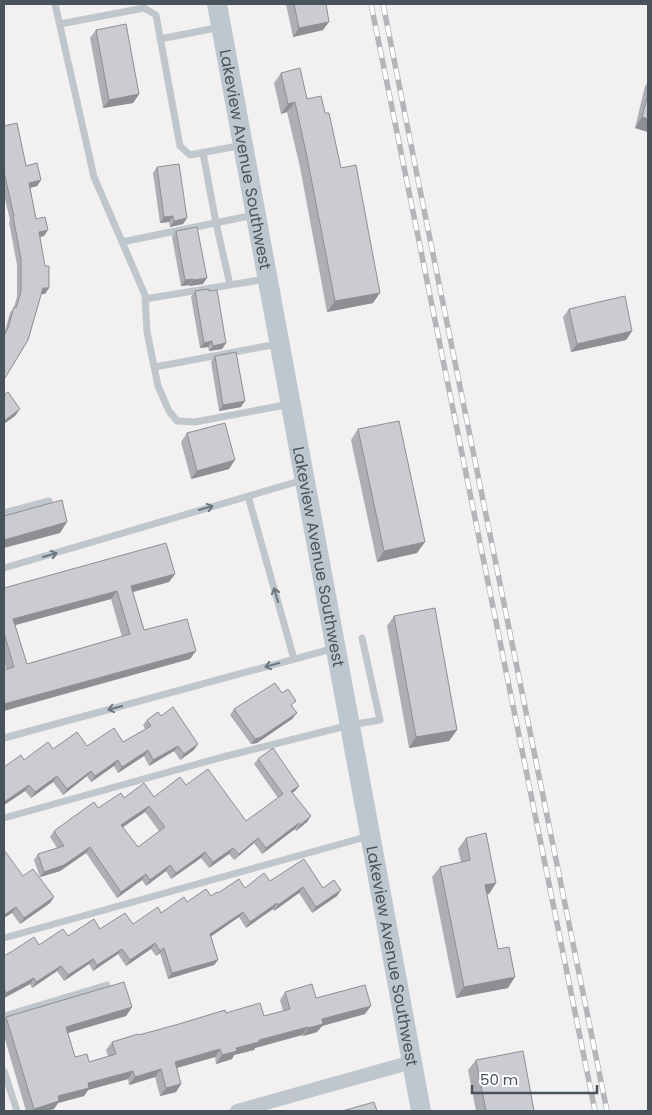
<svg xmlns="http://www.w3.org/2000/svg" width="652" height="1115" font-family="Poppins,sans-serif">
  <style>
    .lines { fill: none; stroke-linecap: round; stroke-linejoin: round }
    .lane { stroke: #bfc7cd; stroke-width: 7 }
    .street { stroke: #bfc7cd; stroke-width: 14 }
    .secondary { stroke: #bdc7d0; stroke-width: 20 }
    .rail-casing { stroke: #b3b5b9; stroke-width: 5.5 }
    .rail { stroke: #fff; stroke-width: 4; stroke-dasharray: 11; stroke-linecap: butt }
    .wall { fill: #aeafb5; fill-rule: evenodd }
    .shaded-wall { fill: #8d8f93 }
    .building { fill: #caccd2; stroke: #8d8f93; fill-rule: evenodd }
    .oneway { stroke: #6c767e }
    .labels { text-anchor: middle; stroke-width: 4.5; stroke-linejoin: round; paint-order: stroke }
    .street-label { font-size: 16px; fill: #49535c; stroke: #fff }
  </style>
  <rect width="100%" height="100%" fill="#f2f0f0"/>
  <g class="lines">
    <!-- lane -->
    <path class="lane" d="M55,4L94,177L145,295L147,332L158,386L169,411L177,421L195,422L290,404
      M60,24L144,8L156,15L180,146L190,155L243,145
      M160,39L221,27
      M203,153L216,223L230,285
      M122,242L254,215
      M145,299L266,279
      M155,367L277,344
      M248,496L294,659
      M4,513L49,501
      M4,568L303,480
      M4,738L335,648
      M4,818L219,758L350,725L380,720L362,638
      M4,938L369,836
      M4,1016L107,985
      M4,1071L17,1111"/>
    <!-- street -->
    <path class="street" d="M237,1111L412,1062"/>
    <!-- secondary -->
    <path class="secondary" id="s1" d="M217,4L421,1111"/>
    <!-- rail casing -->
    <g class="rail-casing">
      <path id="rail" d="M371,4L595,1111
        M383,4L418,180L607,1111"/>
    </g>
    <!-- rail -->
    <use href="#rail" class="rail"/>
  </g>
  <!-- wall -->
  <path class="wall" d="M286,4H326L323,30L293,37Z
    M96,30L139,94L133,103L103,108L90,38Z
    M281,73L307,99L373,303L327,312L300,167L287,112L281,114L274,83Z
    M648,82V132L635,128L645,86Z
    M4,126L26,166L41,180L37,186L30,188L36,219L44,236L40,237L45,294H41L28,340L4,379V334L10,313L14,307L17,297V265L9,222L10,220L4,195Z
    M157,167L187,218L183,224L170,227L169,222L160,223L153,173Z
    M176,231L203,284L189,286V285L181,286L172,237Z
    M195,291L226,343L222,349L209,351L208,347L200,348L191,297Z
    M569,309L632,331L626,340L571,352L563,317Z
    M215,356L241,407L219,411L211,362Z
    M358,429L417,553L377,562L351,440Z
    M187,433L229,469L191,479L181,442Z
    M175,574L169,582L133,592L144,630L190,659L6,669L4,660V588ZM111,599L122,637L27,664L15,625Z
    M394,616L457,730L449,741L409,748L387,626Z
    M282,693L297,713L292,719L257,743L251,744L230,715L234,709Z
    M161,716L194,750L180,760L174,751L149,766L144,756L118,773L114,766L91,782L87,776L63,795L53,782L31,798L25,791L4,805V767L53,749L87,746L123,742L145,729L143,725L147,720Z
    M258,759L299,786L295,791L292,793L311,816L307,822L296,831L295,829L262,854L254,843L234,860L229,854L209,868L201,858L171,879L166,871L146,886L142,880L117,898L86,853L60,871L40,877L34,860L38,854L57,848L50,837L54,831L98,808L124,798L154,797L186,785L246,821L278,798L254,764ZM145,812L159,831L138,847L123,827Z
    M466,838L496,883L489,894H487L498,949L508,988L456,998L432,877L440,867L461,862L458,849Z
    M23,876L54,897L50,903L20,924L12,913Z
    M270,881L323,888L337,896L312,913L299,893L274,911L273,909L246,928L239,917L211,936L218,960L214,965L168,979L160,953L156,956L151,949L126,966L118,954L93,971L89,964L64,981L57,971L32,988L30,984L4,998V956L68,936L100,929L133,924L187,902L211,896L218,893L245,888Z
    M285,992L316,998L365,1014L322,1026L317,1032L303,1036L302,1035L255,1048L254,1050L234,1055L232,1059L216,1064L215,1057L177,1068L181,1084L176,1092L160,1096L155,1077L129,1085L128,1079L88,1090L84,1096L58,1103L54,1109L46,1111H26L4,1036V1021L6,1017L132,1007L126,1016L68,1033L75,1057L89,1062L108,1056L106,1050L112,1042L226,1013L264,1016L283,1011L280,1000Z
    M476,1060L534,1111H476L468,1070Z"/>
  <!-- shaded-wall -->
  <path class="shaded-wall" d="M329,22L323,30L293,37L299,28Z
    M139,94L133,103L103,108L109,100Z
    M295,102L287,112L281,114L288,104Z
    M642,117L648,119V132L635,128Z
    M41,180L37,186L25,189L29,183Z
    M173,216L169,222L160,223L164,217Z
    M187,218L183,224L170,227L174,221Z
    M48,230L44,236L35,238L39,232Z
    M207,278L203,284L189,286L193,280Z
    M193,279L189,285L181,286L185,280Z
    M43,288H49L45,294H39Z
    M380,293L373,303L327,312L335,301Z
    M632,331L626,340L571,352L577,344Z
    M212,341L208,347L200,348L204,343Z
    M226,343L222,349L209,351L213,346Z
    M245,401L241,407L219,411L223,405Z
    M20,409L15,416L4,424V421Z
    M235,460L229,469L191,479L197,471Z
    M67,522L60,533L4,548V540Z
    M425,542L417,553L377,562L384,551Z
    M175,574L169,582L125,594L131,586Z
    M117,591L111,599L8,627L13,619Z
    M196,651L190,659L4,711V704Z
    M297,713L292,719L257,743L251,744L255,739Z
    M457,730L449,741L409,748L416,737Z
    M198,744L194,750L180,760L184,754Z
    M178,746L174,751L149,766L153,760Z
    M148,750L144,756L118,773L122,767Z
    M118,760L114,766L91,782L95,776Z
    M91,771L87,776L63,795L67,789Z
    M57,776L53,782L31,798L35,792Z
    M29,785L25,791L4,805V802Z
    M299,786L295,791L287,797L291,791Z
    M149,806L145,812L117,831L121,825Z
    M311,816L307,822L296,831L300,825Z
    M299,823L295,829L262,854L266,848Z
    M258,838L254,843L234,860L239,854Z
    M90,847L86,853L60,871L40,877L44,872Z
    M233,848L229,854L209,868L213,862Z
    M205,852L201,858L171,879L176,873Z
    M170,865L166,871L146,886L150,880Z
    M146,874L142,880L117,898L121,892Z
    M496,883L489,894L478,896L485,885Z
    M303,887L299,893L274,911L278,905Z
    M341,890L337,896L312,913L316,907Z
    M54,897L50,903L20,924L24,918Z
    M277,903L273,909L246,928L250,922Z
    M16,907L12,913L4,918V915Z
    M243,912L239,917L206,940L210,934Z
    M155,943L151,949L126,966L130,960Z
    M164,948L160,953L156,956L160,951Z
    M122,949L118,954L93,971L97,965Z
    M93,959L89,964L64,981L68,975Z
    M218,960L214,965L168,979L172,973Z
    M61,966L57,971L32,988L36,982Z
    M515,977L508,988L456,998L464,987Z
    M34,978L30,984L4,998L6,993Z
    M371,1006L365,1014L322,1026L317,1032L303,1036L308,1028L322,1019Z
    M132,1007L126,1016L61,1035L66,1027Z
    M308,1027L302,1035L255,1048L254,1050L234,1055L232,1059L216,1064L222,1055L236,1048L259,1040Z
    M220,1049L215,1057L169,1070L175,1062Z
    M161,1069L155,1077L129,1085L135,1077Z
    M133,1071L128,1079L88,1090L84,1096L58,1103L54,1109L46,1111H32L34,1109L58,1096L88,1083Z
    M181,1084L176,1092L160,1096L166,1088Z"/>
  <!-- building -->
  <path class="building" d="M294,4H326L329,22L299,28Z
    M126,24L139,94L109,100L96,30Z
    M300,68L307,99L321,96L325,113H329L341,168L356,165L380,293L335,301L307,157L295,102L288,104L281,73Z
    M648,94V119L642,117Z
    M17,123L26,166L37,163L41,180L29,183L36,219L45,217L48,230L39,232L45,266H49V288H43L28,340L5,378L4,377V335L8,328L14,307L16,308L21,292V259L13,216H14L4,172V126Z
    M179,164L187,218L174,221L173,216L164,217L157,167Z
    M197,227L207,278L193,280V279L185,280L176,231Z
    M209,289V291L217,290L226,343L213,346L212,341L204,343L195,291Z
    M625,296L632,331L577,344L569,309Z
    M236,352L245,401L223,405L215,356Z
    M8,392L20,409L4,421V395Z
    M399,421L425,542L384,551L358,429Z
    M225,423L235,460L197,471L187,433Z
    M62,500L67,522L4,540V516Z
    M166,543L175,574L131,586L144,630L187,619L196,651L4,704V670L14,667L4,633V634V588ZM117,591L130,634L27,664L13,619Z
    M435,608L457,730L416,737L394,616Z
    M275,683L282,693L288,689L296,701L291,705L297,713L261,737L255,739L234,709Z
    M173,707L198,744L184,754L178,746L153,760L148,750L122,767L118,760L95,776L91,771L67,789L57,776L35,792L29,785L4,802V767L21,755L24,760L48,742L53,749L77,732L87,746L114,728L123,742L151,726L147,720L158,712L161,716Z
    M273,748L299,786L291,791L311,816L300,825L299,823L266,848L258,838L239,854L233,848L213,862L205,852L176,873L170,865L150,880L146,874L121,892L90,847L64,865L44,872L38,854L64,846L54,831L94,802L98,808L121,793L124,798L144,783L154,797L180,777L186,785L208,769L246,821L283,794L258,759ZM149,806L165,827L138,847L121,825Z
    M486,833L496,883L485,885L498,949L509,947L515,977L464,987L440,867L470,860L466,838Z
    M4,850L23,876L33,869L54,897L24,918L16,907L4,915Z
    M304,859L323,888L334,880L341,890L316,907L303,887L278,905L277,903L250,922L243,912L210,934L218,960L172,973L164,948L160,951L155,943L130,960L122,949L97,965L93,959L68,975L61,966L36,982L34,978L6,993L4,988V956L11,952L34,937L39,945L63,929L68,936L94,919L100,929L125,913L133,924L158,907L161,913L184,897L187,902L206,889L211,896L217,892L218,893L239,879L245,888L264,873L270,881Z
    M124,982L132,1007L66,1027L75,1057L87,1054L89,1062L116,1054L112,1042L138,1034L139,1035L179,1024L225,1010L226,1013L260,1003L264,1016L290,1009L285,992L312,984L316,998L365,985L371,1006L322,1019L323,1024L308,1028V1027L259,1040V1042L236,1048L237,1051L222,1055L220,1049L175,1062L181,1084L166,1088L161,1069L135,1077L133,1071L88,1083L89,1088L58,1096L59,1101L34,1109L6,1017Z
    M523,1051L534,1111H486L476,1060Z
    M374,1102L377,1111H342Z"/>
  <!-- one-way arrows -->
  <defs><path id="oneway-shaft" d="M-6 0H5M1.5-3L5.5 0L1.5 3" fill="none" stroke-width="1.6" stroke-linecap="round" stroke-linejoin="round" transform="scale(1.25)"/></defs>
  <g class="oneway">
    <use href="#oneway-shaft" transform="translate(206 508) rotate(-16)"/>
    <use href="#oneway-shaft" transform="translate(50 555) rotate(-16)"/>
    <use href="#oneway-shaft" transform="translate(276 595) rotate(-106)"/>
    <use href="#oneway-shaft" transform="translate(272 665) rotate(165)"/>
    <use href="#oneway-shaft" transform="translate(115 708) rotate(165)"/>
  </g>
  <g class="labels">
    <!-- street labels -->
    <g class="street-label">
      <text dy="6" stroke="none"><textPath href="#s1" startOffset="158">Lakeview Avenue Southwest</textPath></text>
      <text dy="6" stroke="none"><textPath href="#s1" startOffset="562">Lakeview Avenue Southwest</textPath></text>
      <text dy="6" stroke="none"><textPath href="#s1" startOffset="968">Lakeview Avenue Southwest</textPath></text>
    </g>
  </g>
  <!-- border -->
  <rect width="652" height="1115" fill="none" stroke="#49535c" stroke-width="10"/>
  <!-- scale -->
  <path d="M472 1085v8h125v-8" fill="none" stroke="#49535c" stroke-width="2.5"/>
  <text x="480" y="1085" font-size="15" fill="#49535c" stroke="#ffffff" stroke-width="4" paint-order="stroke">50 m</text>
</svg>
